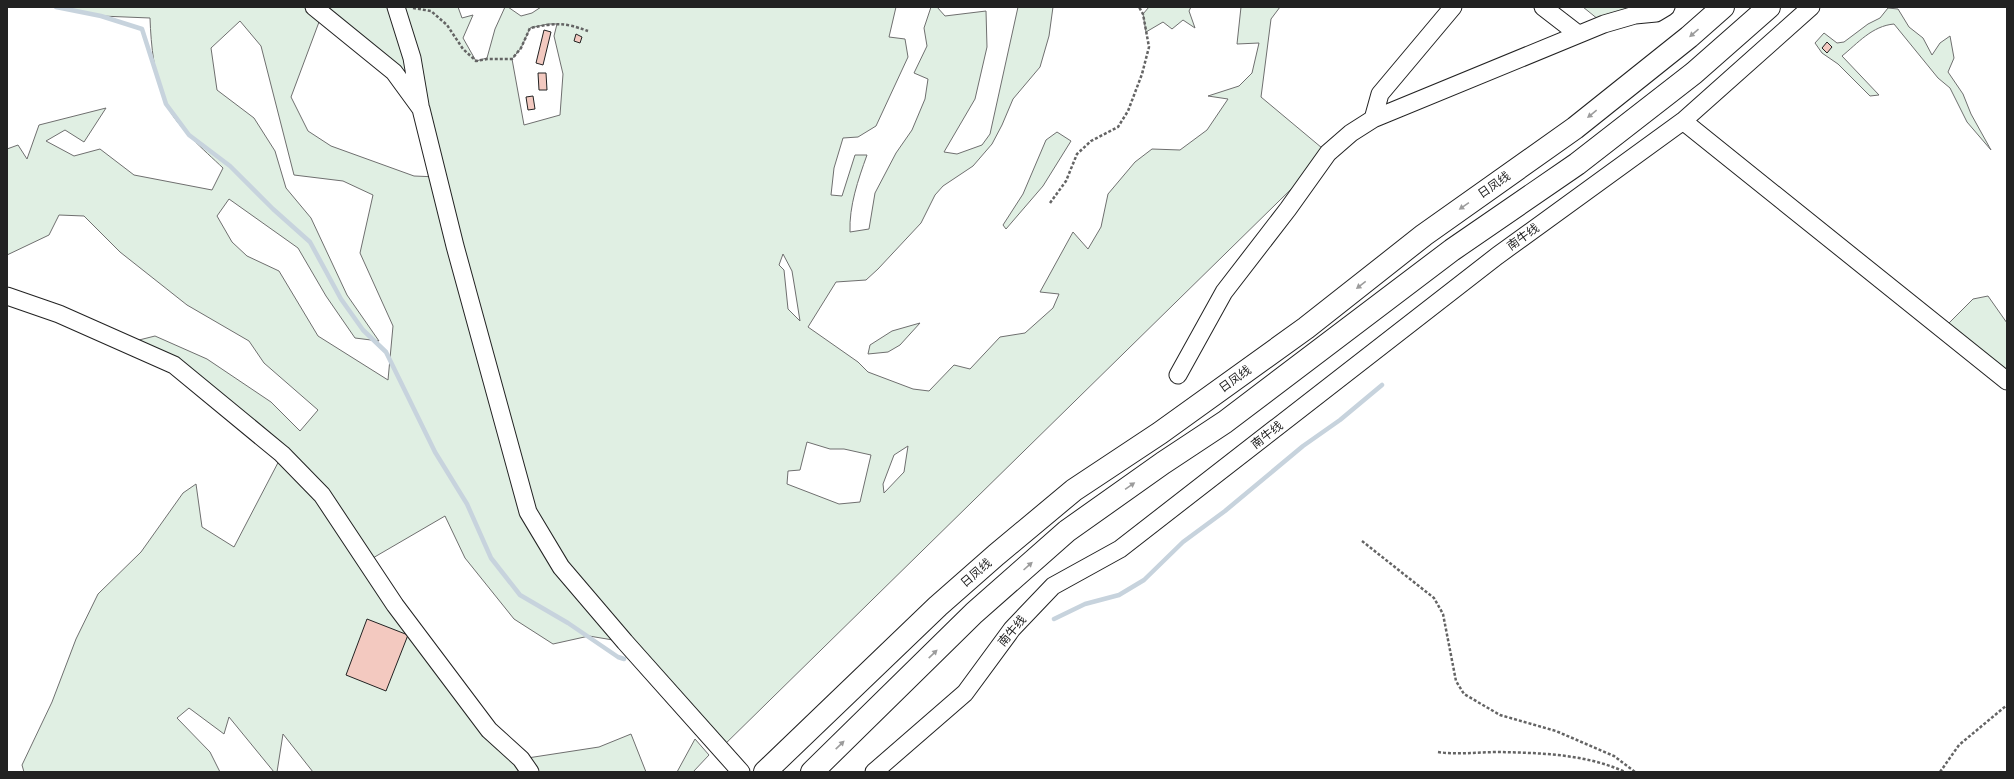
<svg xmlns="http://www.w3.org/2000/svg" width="2014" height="779" font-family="'Asap Condensed','Noto Sans SC',sans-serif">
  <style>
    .green { fill: #e0efe3; stroke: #6f6f6f; fill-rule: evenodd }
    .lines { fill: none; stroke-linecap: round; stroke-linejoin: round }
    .stream { stroke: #c7d3dd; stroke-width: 4.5 }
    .building { fill: #f3c9c0; stroke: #222 }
    .minor-casing { stroke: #222; stroke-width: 19 }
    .highway-casing { stroke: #222; stroke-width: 24 }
    .path { stroke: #646464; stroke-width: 2.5; stroke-dasharray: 3 2; stroke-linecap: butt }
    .minor { stroke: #fff; stroke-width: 17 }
    .highway { stroke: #fff; stroke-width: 22 }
    .oneway { fill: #9c9c9c }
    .labels { text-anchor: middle; stroke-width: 3; stroke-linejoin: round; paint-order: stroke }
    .street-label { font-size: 12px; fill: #222; stroke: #fff }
  </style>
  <rect width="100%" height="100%" fill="#fff"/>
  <!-- green -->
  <path class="green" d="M56,7H458L462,18L473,15L463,38L476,61L487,58L495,29L505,7H508L521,16L532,13L541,7H896L889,37L905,39L908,57L876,126L858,137L843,138L834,168L831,195L842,196L855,155H867C858,180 849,206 850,232L869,229L875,193L896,153L912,130L925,99L928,79L914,73L927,46L924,28L931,7H937L945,16L986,11L987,47L975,99L944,152L957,154L982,145L990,134L1018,7H1053L1049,36L1040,67L1013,99L1002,125L992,144L973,166L943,186L935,195L921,223L878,269L866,280L836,282L808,327L858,362L868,372L913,389L929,391L954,365L970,369L1000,337L1025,333L1053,308L1059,294L1040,292L1073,232L1088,249L1101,227L1108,194L1135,162L1152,149L1180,150L1207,130L1228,99L1208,96L1239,86L1252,73L1259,43L1237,44L1241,7H1280L1271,19L1261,97L1328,153L719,750L625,642L589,636L553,644L514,619L465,558L445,516L366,562L521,759L599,747L631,734L646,772H313L283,734L277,772H274L229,717L224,734L189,708L177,718L210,752L220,772H24L22,765L52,702L76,639L98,594L141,552L183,493L196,484L202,527L234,547L282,455L220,404L127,343L155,336L207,359L271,402L300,431L318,410L264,363L249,341L187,305L120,252L84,216L59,215L49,235L7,255V149L18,145L27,159L39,125L106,108L84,142L65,130L46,141L74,156L100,149L134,175L212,190L223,168C204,150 177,127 166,104C154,77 151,46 150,18L101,16ZM322,14L421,109L438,177L414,176L331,146L308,131L291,97ZM240,21L261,46L294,175L343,181L373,195L360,253L393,326L388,380L318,336L279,271L247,256L232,242L217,216L229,199L298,248L326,296L355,338L379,341L347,295L311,218L286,188L275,151L254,118L217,90L211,48ZM548,24H557L554,36L563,74L560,115L524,125L512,59L521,48L530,28ZM783,254L792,271L800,321L788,309L784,270L779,265ZM807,442L830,449H844L871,455L860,502L839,504L787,484L788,471L800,470ZM908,446L904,472L884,493L883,484L894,455Z
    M1149,7H1191L1189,11L1195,28L1183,20L1172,29L1163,22L1146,32L1143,14Z
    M1583,7H1626L1635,15L1604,24Z
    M1888,8L1898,9L1909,27L1923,38L1932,55L1940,43L1950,36L1954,58L1948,72L1963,94L1971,114L1991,150L1967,122L1950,88L1938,78L1894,24C1872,26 1858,43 1842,56L1879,95L1870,96L1838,64L1822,53L1815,43L1824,33L1837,43L1844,42L1868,24L1880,18Z
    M1057,132L1071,141L1043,186L1006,229L1003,225L1023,194L1046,140Z
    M1988,296L2007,323V381L1943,329L1973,299Z
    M920,323L900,345L888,352L868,354L870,345L892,331Z
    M695,739L709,755L693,772H677Z"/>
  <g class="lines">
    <!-- stream -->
    <path class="stream" d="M56,7L101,16L142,29L166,104L189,135L230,166L273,209L310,242L341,299L363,330L386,352L435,452L467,504L491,558L520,595L568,623L618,657L624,659
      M1054,619L1085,604L1119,595L1144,580L1183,542L1225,511L1303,446L1340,420L1382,385"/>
  </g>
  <!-- building -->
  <path class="building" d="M544,30L551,32L543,65L536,63Z
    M576,34L582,37L580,43L574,41Z
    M1827,42L1832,47L1827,53L1822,48Z
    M538,73H546L547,90H539Z
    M533,96L535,109L528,110L526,97Z
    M367,619L408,635L386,691L346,675Z"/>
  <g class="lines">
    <!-- minor casing -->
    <g class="minor-casing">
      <path id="minor" d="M314,7L394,72L421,109L455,246L528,512L561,567L625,642L741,772
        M396,7L412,58L420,105
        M1543,7L1578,34
        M1811,7L1683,121L2007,381
        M1373,119L1380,94L1453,7
        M7,296L59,314L174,365L282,454L322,495L395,605L489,730L521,759L530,772
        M1178,375L1224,292L1288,209L1328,153L1351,133L1373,119L1604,24L1635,15L1656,13L1666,7
        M874,772L965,693L1012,629L1053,586L1120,549L1497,256L1683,121"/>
    </g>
    <!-- highway casing -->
    <g class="highway-casing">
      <path id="highway" d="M765,772L938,606L996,555L1074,490L1160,433L1306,328L1424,235L1575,128L1689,37L1723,7
        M812,772L974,613L1067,531L1163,463L1225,422L1452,250L1577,164L1694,73L1769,7"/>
    </g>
    <!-- path -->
    <path class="path" d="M413,8L431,11L447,25L463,49L476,61L487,59H512L521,48L530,28C556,23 563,22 588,31
      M1050,203L1066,181L1077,154L1091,141L1118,127L1128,111L1142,74L1149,47L1143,14L1139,7
      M1362,541L1434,598L1443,614L1456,681L1464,694L1500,715L1556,731L1586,744L1614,756L1635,772
      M1438,752C1458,755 1478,752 1499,752C1541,753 1586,754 1625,772
      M1940,772L1959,745L2007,705"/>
    <!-- minor -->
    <use href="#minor" class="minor"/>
    <!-- highway -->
    <use href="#highway" class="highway"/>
  </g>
  <!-- one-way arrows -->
  <defs><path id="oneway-solid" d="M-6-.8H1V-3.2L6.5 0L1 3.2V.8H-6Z"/></defs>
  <g class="oneway">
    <use href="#oneway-solid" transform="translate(1694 33) rotate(139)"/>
    <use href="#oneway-solid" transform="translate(1592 114) rotate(141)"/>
    <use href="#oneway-solid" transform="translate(1464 206) rotate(145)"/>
    <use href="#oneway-solid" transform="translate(1361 285) rotate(142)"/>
    <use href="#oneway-solid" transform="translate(1130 486) rotate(-35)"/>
    <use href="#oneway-solid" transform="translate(1028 566) rotate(-42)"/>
    <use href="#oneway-solid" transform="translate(933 654) rotate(-44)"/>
    <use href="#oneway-solid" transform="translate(840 745) rotate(-44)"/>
  </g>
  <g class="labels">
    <!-- street labels -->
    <g class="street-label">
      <text transform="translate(1494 185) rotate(-35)" y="4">日凤线</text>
      <text transform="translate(1523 237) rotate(-36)" y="4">南牛线</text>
      <text transform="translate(1235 379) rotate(-36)" y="4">日凤线</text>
      <text transform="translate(1267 435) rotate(-38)" y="4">南牛线</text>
      <text transform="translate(976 573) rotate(-41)" y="4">日凤线</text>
      <text transform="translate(1012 631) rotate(-50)" y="4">南牛线</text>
    </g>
  </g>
  <!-- border -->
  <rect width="2014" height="779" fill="none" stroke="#222222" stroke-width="16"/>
</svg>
